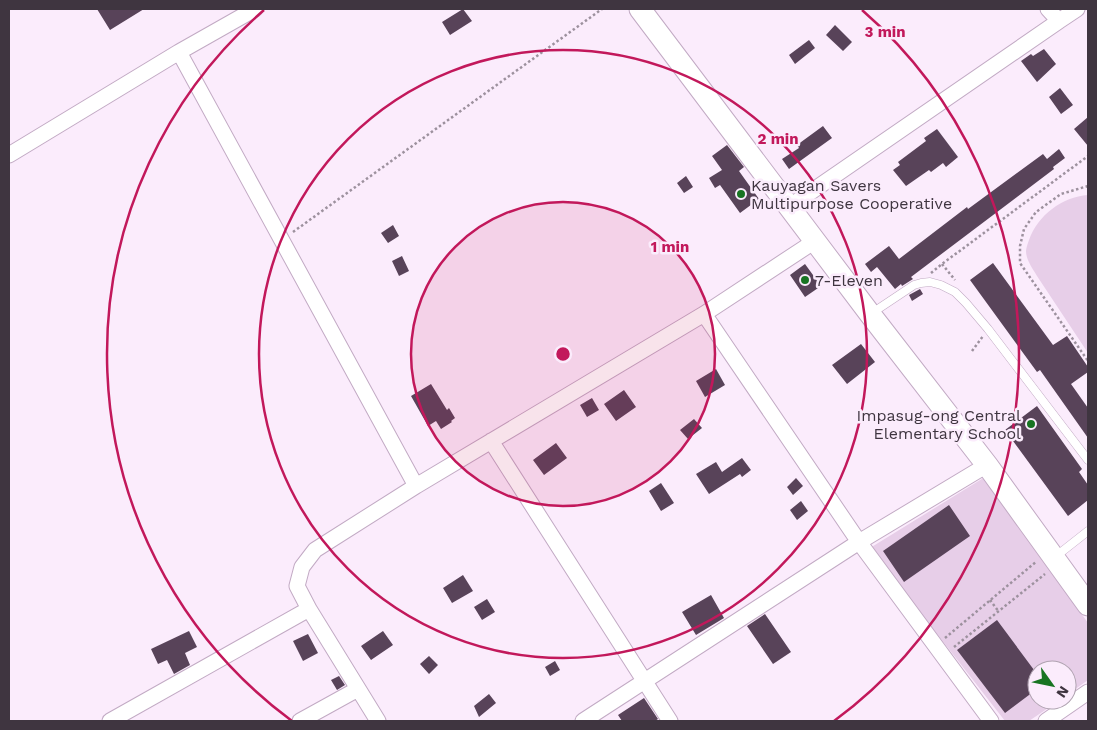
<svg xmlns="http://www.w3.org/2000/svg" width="1097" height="730" font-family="'Work Sans',sans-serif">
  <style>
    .green { fill: #e7cee8 }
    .building { fill: #584359 }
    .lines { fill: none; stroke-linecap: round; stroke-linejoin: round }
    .service-casing { stroke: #c2aac4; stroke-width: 9 }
    .minor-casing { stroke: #c2aac4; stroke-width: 17 }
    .secondary-casing { stroke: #c2aac4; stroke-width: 23 }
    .path { stroke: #9d919e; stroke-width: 2.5; stroke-dasharray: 2.5 2.5; stroke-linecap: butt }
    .service { stroke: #fff; stroke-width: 8 }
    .minor { stroke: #fff; stroke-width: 15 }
    .secondary { stroke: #fff; stroke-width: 21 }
    .ring { fill: none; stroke: #c2185b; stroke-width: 2.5 }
    .poi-dot { fill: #187422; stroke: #fbecfc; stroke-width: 2 }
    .labels { text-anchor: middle; stroke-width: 5; stroke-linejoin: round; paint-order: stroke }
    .poi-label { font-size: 16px; fill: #3f3540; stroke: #fbecfc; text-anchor: start }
    .centre { fill: #c2185b; stroke: #fbecfc; stroke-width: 2.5 }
    .ring-label { font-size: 15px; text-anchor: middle; font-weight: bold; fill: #c2185b; stroke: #fbecfc; stroke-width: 5; stroke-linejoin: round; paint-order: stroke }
  </style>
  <rect width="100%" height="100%" fill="#fbecfc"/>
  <!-- green -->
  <path class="green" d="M1088,195V353L1037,276C1033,269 1026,260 1026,251C1026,248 1028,243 1029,240C1038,215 1062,197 1088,195Z
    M985,477L1088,623V680L1067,695V670H1037V700H1060L1029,721H1005L870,548Z"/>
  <!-- building -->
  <path class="building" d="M97,9H144L110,30Z
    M463,9L472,21L450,35L442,22Z
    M835,25L852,42L843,51L826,35Z
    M809,40L815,48L795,64L789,55Z
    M1044,49L1056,64L1037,82L1021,61L1031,54L1033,56Z
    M1060,88L1073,105L1061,114L1049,97Z
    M1088,117V146L1074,129Z
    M823,126L832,138L789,169L782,159L799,148L797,145Z
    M937,129L958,157L946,167L943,163L931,172L929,170L906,186L893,170L900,165L898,162L926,141L924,138Z
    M727,145L744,167L739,171L759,199L740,213L720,185L715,188L709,178L722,170L712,156Z
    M1059,149L1065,158L1053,167L1054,169L911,277L913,279L902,286L901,284L895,289L877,267L871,272L865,264L889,246L899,259L967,207L968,209L1043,154L1047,159Z
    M686,176L693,187L684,193L677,183Z
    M393,225L399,236L388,243L381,233Z
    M402,256L409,271L399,276L392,261Z
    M993,263L1053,345L1067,336L1088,367V372L1071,384L1088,408V438L1040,370L1037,372L970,280Z
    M805,264L821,286L805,297L790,275Z
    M920,289L923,294L912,301L909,295Z
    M861,344L875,362L847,384L832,365Z
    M716,369L725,385L705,397L696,381Z
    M431,384L447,410L449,408L455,418L451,421L452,422L441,429L436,421L428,426L411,396Z
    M624,390L636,407L616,421L604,404Z
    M592,398L599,410L587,417L580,405Z
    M1037,406L1082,469L1079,472L1088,485V500L1068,516L1005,430Z
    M694,419L702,428L688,439L680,430Z
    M556,443L567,458L544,475L533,460Z
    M742,458L751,470L742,477L740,474L709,494L696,474L716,462L722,472Z
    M796,478L803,486L793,495L787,487Z
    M661,483L674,503L661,511L649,491Z
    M801,501L808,511L797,520L790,510Z
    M949,505L970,536L904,582L883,551Z
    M463,575L473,591L452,603L443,588Z
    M711,595L724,618L696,635L682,612Z
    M487,599L495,612L482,620L474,607Z
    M765,614L791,652L773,664L747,626Z
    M997,620L1037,674V689L1005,713L957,650Z
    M189,631L197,647L185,653L190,665L174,674L167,660L158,664L151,649Z
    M383,631L393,645L371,660L361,646Z
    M308,634L318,653L303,661L293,641Z
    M429,656L438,665L429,674L420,664Z
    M555,661L560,670L550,676L545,667Z
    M339,676L345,685L337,690L331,680Z
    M489,694L496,703L479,717L474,706Z
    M644,698L658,719L655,721H622L618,715Z"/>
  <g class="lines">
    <!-- service casing -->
    <g class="service-casing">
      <path id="service" d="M872,313L914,285L921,283L930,282L941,285L955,292L966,303L988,329L1088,460
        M1055,557L1088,531"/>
    </g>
    <!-- minor casing -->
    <g class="minor-casing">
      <path id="minor" d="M1059,21L1077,9
        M179,52L416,486
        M9,155L179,52L255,9
        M789,207L1059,21L1048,9
        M704,314L859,542L991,721
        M491,441L670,721
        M110,721L309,609
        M300,721L358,689
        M378,721L309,609L297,586L302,567L315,550L416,486L704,314L815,241
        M583,721L859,542L987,465
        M1046,721L1088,692"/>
    </g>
    <!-- secondary casing -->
    <g class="secondary-casing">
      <path id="secondary" d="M640,9L870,314L987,465L1088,605"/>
    </g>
    <!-- path -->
    <path class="path" d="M1088,186L1061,194L1036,212L1024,229L1020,246V263L1088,361
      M293,232L602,9
      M942,264L955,280
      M931,273L942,264L1088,156
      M972,351L983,336
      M990,600L999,612
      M945,638L1037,561
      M954,647L1045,574"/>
    <!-- service -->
    <use href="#service" class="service"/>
    <!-- minor -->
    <use href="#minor" class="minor"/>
    <!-- secondary -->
    <use href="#secondary" class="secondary"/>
  </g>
  <!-- distance rings -->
  <circle cx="563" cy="354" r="152" fill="#c2185b" fill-opacity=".12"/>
  <g class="ring">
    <circle cx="563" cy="354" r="152"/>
    <circle cx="563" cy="354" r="304"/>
    <path d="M292 721A456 456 0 0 1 264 10M862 10A456 456 0 0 1 834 721"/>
  </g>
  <!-- markers -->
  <g class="poi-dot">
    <circle cx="741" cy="194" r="5"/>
    <circle cx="805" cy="280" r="5"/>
    <circle cx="1031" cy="424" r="5"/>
  </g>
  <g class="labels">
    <!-- poi labels -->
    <g class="poi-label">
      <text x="751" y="191">Kauyagan Savers<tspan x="751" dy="18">Multipurpose Cooperative</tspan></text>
      <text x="815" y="286">7-Eleven</text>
      <text x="1021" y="421" text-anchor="end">Impasug-ong Central<tspan x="1021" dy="18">Elementary School</tspan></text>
    </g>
  </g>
  <circle cx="563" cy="354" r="8" class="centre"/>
  <g class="ring-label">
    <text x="885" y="37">3 min</text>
    <text x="778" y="144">2 min</text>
    <text x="670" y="252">1 min</text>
  </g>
  <!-- border -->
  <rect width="1097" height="730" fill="none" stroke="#3f3540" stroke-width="20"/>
  <!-- north arrow -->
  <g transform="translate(1052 685) rotate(123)"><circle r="24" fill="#fbecfc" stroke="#b0a3b1"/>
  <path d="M0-4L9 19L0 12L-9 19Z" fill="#187422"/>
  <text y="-8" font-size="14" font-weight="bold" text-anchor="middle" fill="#3f3540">N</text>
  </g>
</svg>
